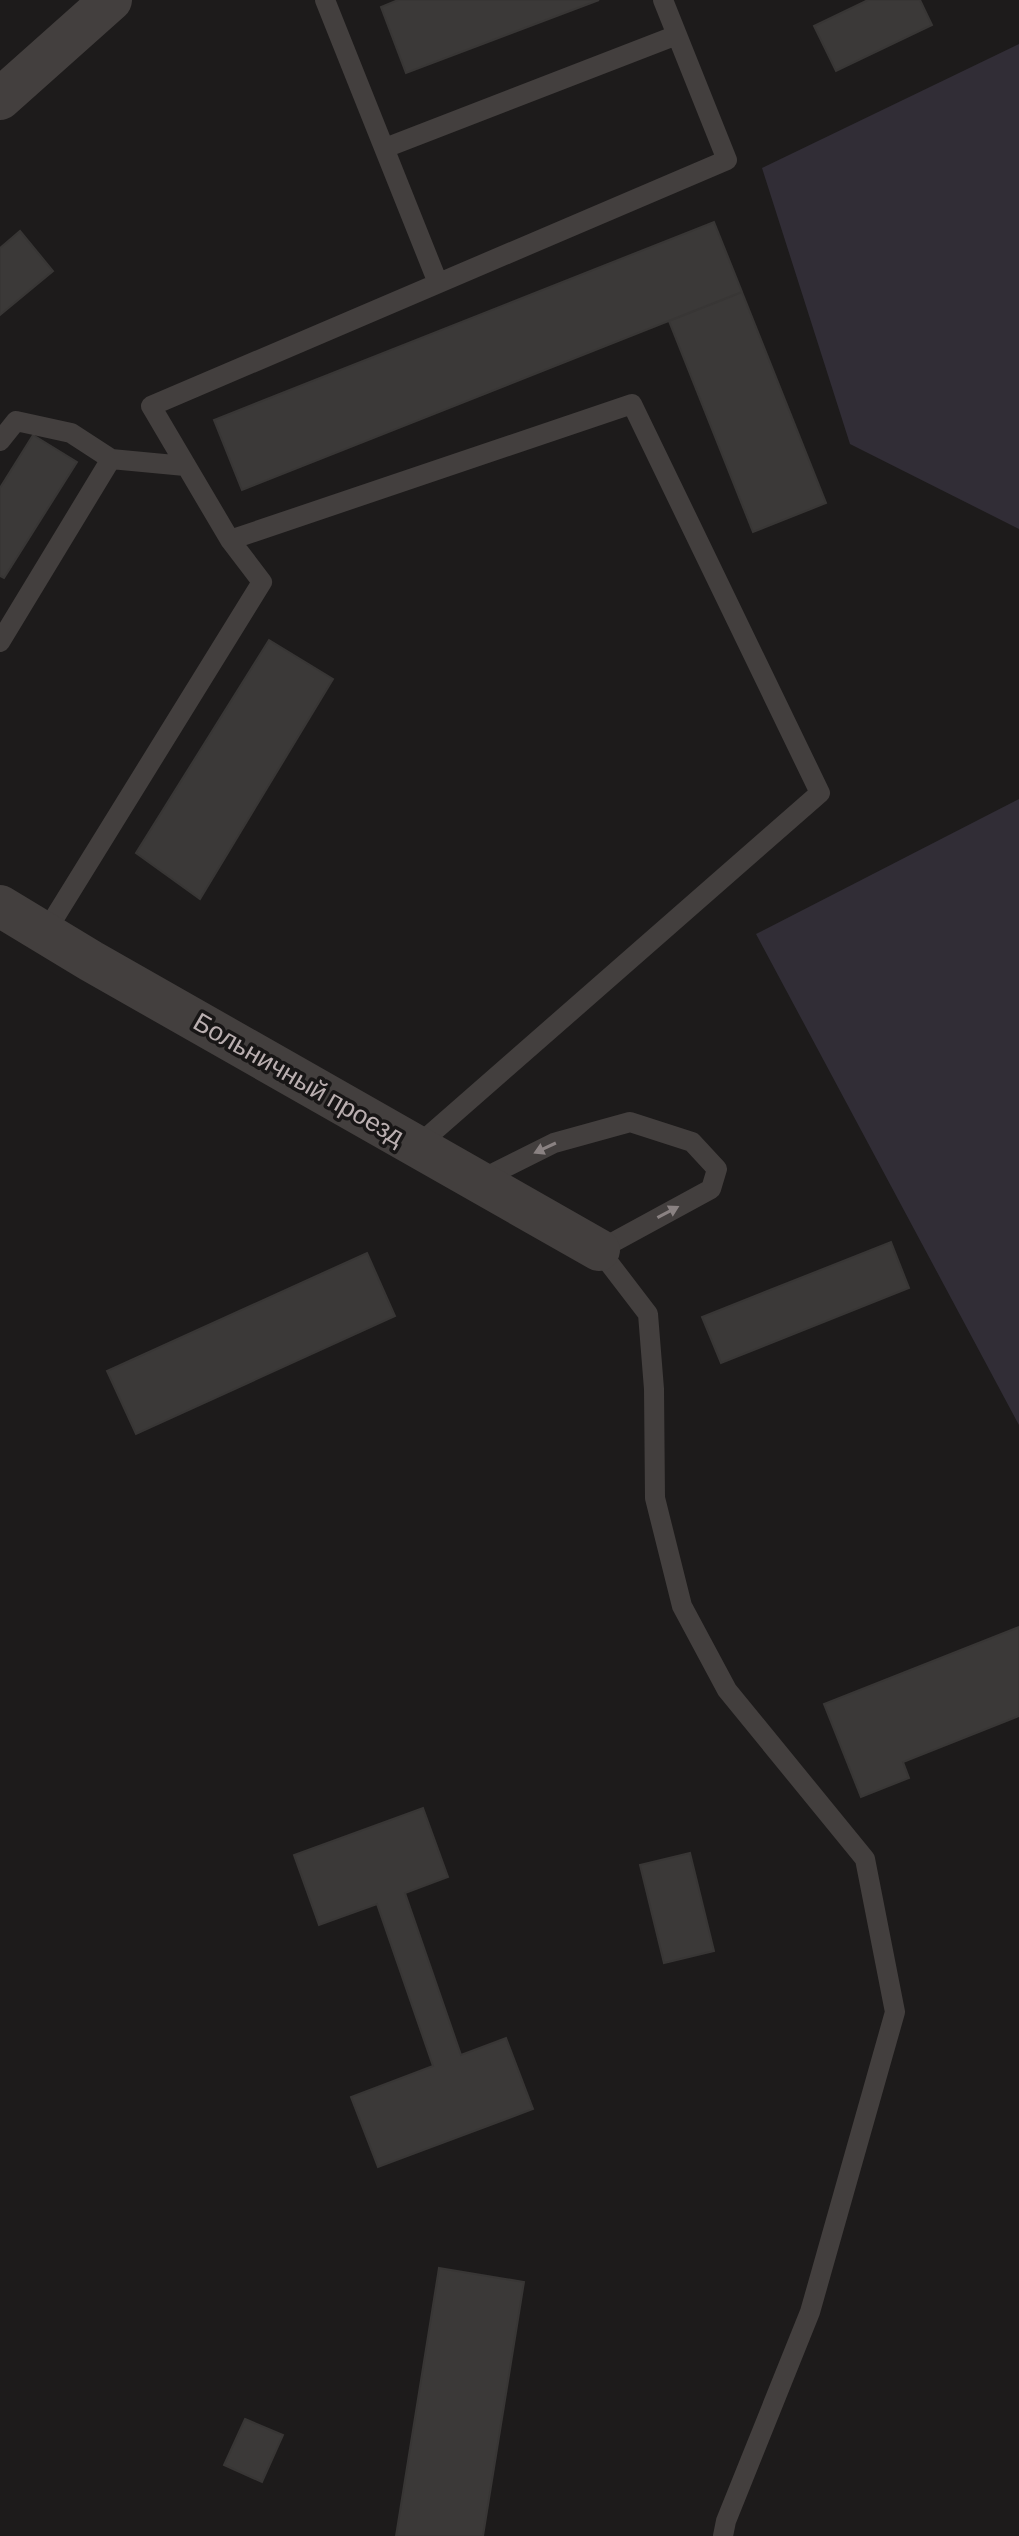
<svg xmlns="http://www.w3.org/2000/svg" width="1019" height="2536" font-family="Barlow,sans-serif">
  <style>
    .green { fill: #312d36 }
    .building { fill: #3b3938; stroke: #383635; stroke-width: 2 }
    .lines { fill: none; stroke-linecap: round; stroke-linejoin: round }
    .lane { stroke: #433f3e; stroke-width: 20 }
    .street { stroke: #433f3e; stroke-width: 42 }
    .oneway { fill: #8a8282 }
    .labels { text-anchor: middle; stroke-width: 7; stroke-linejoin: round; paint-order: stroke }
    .street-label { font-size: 26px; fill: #baafb0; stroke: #181616 }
  </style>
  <rect width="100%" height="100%" fill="#1d1b1b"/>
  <!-- green -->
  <path class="green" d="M1019,44V529L850,444L762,168Z
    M1019,799V1425L756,934Z"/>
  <!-- building -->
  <path class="building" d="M398,0H599L406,73L381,7Z
    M868,0H920L932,25L836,71L814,26Z
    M714,222L742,292L242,490L214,420Z
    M20,231L53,271L0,315V248Z
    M742,292L826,503L753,532L669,321Z
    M33,435L77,462L4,578L0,576V488Z
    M269,640L333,679L200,899L136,853Z
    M891,1242L909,1288L721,1363L702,1317Z
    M367,1253L395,1316L136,1434L107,1371Z
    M1019,1627V1716L903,1762L909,1778L861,1797L824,1704Z
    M423,1808L448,1877L405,1893L461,2055L506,2038L533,2109L378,2167L351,2097L433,2066L377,1904L319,1925L294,1855Z
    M690,1853L714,1951L664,1963L640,1865Z
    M439,2268L524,2282L483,2536H396Z
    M245,2419L283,2435L262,2482L224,2465Z"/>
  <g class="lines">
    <!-- lane -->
    <path class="lane" d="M325,0L438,283
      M385,148L677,35
      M0,441L16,421L71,433L111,459
      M230,540L632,404L820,793L417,1146
      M0,642L111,459L185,466
      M45,933L262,582L230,540L151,406L727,160L663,0
      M478,1181L554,1143L630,1122L692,1142L717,1169L711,1189L599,1250L648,1314L654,1389L655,1498L682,1606L727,1690L865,1859L895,2012L810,2312L726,2521L723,2536"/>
    <!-- street -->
    <path class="street" d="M0,99L111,0
      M0,906L91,961L599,1250"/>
  </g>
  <!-- one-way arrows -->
  <defs><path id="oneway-solid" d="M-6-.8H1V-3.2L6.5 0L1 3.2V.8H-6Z" transform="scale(2)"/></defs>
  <g class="oneway">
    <use href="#oneway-solid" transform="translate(545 1148) rotate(155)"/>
    <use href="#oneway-solid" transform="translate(668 1212) rotate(-28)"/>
  </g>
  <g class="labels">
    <!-- street labels -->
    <g class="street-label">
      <text transform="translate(299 1079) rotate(30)" y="9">Больничный проезд</text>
    </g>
  </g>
</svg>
